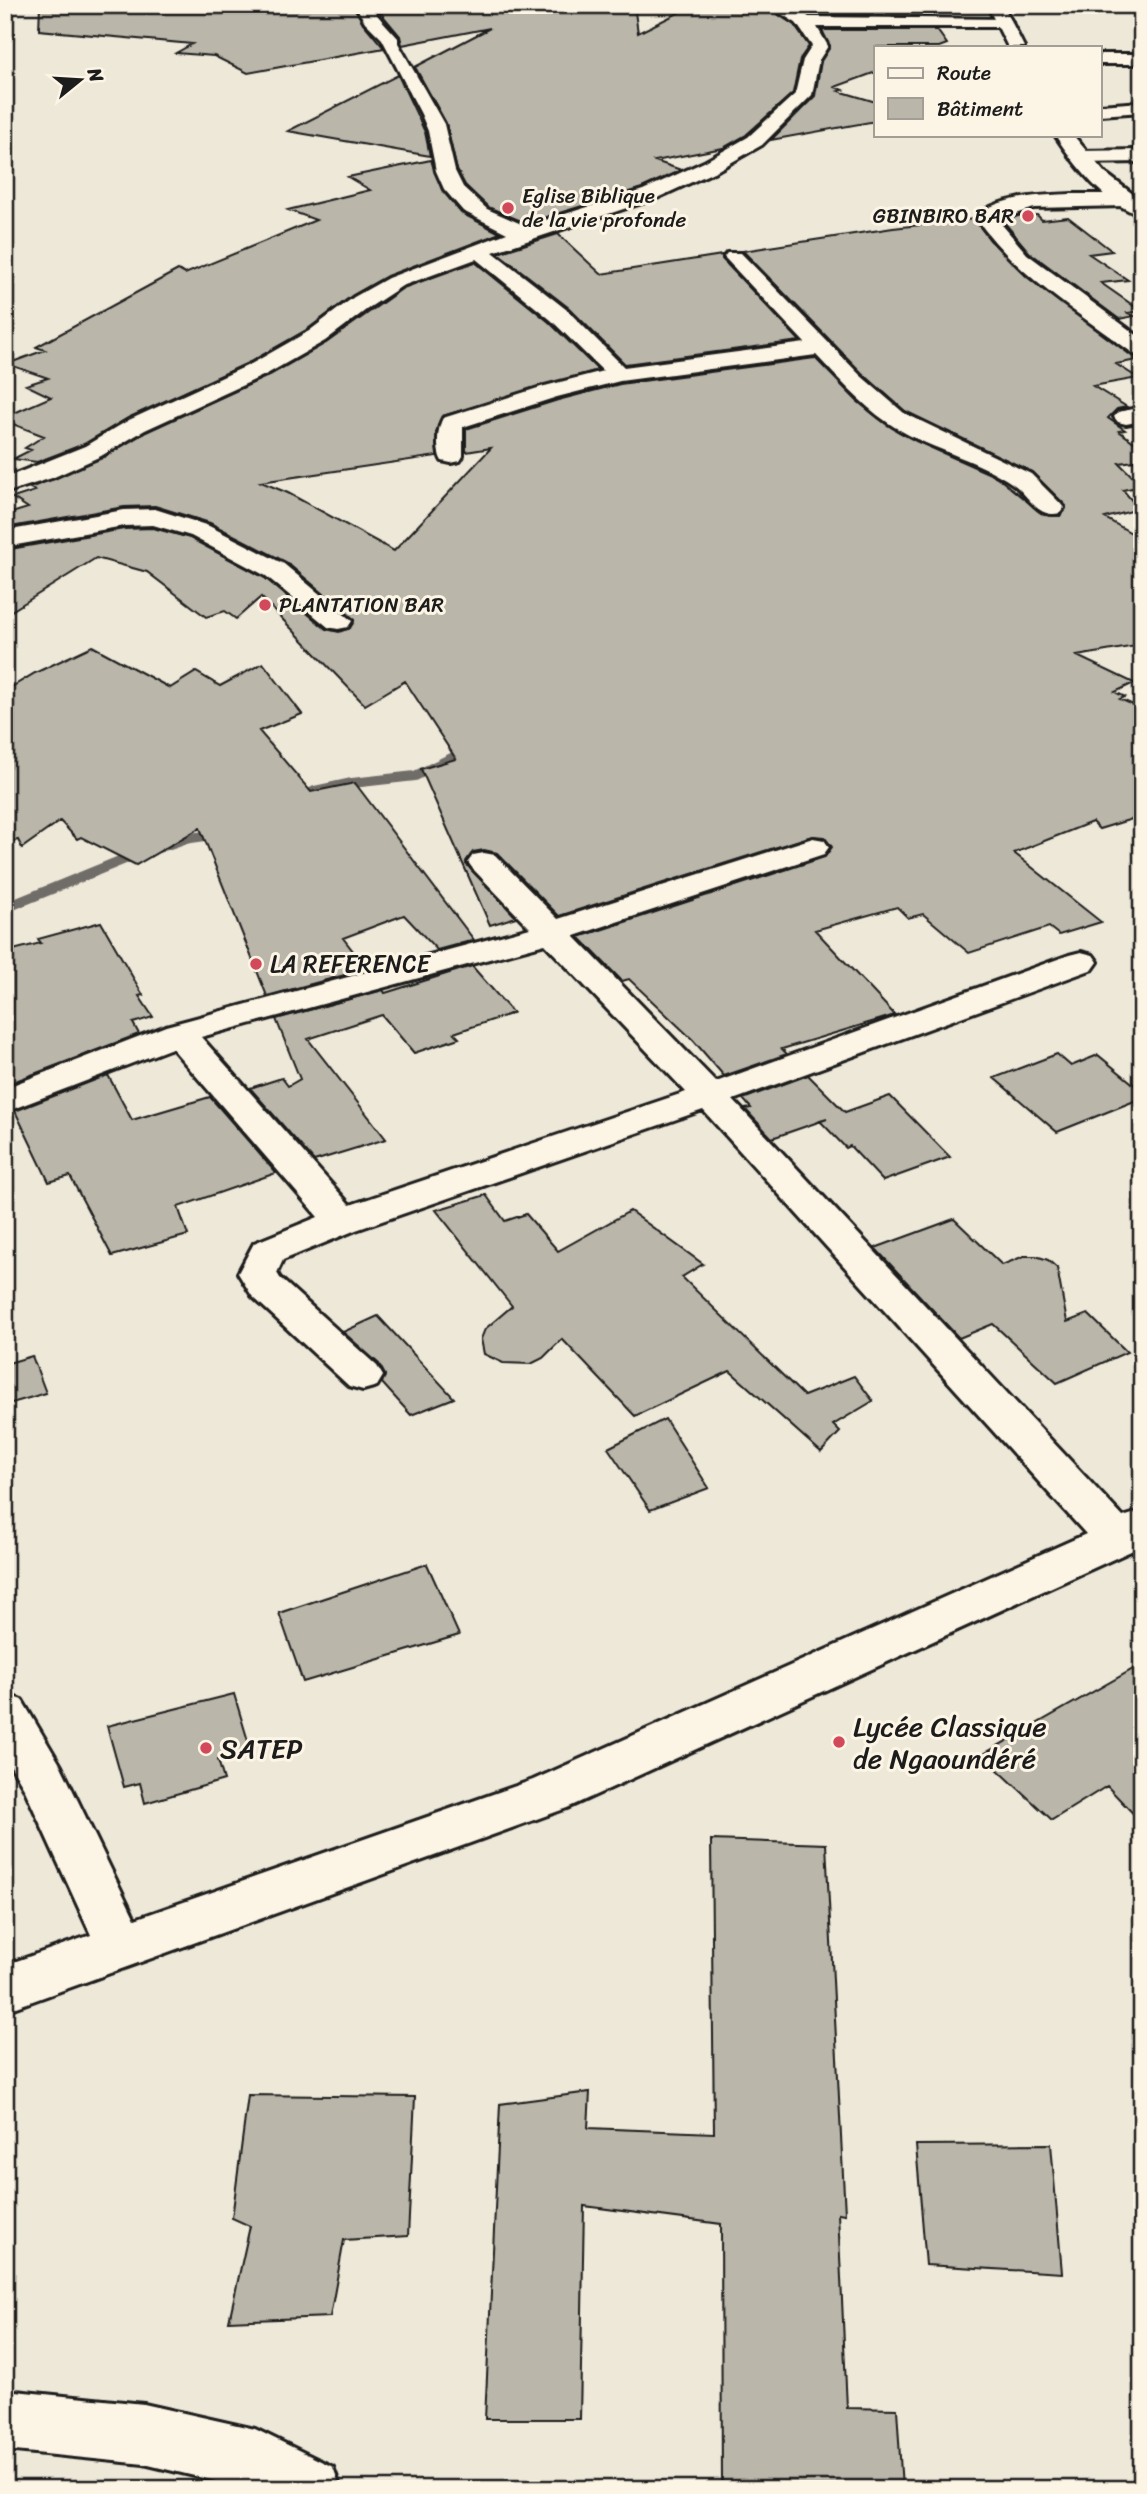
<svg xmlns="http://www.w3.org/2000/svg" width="1147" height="2494" font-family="Sriracha,sans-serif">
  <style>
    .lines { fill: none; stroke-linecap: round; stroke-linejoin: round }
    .stream { stroke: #6f6c67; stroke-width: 10 }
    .building { fill: #bab6aa; stroke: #1c1c1c; stroke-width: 2 }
    .street-casing { stroke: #1c1c1c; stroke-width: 6 }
    .secondary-casing { stroke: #1c1c1c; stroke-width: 6 }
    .primary-casing { stroke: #1c1c1c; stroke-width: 6 }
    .street { fill: #fcf5e5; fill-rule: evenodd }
    .secondary { fill: #fcf5e5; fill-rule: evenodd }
    .primary { fill: #fcf5e5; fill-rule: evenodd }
    .poi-dot { fill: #d1495b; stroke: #fcf5e5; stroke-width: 2.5 }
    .labels { text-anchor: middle; stroke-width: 6; stroke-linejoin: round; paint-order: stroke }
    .far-poi-label { font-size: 21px; fill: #1c1c1c; stroke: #fcf5e5; text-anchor: start }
    .poi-label { font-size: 24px; fill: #1c1c1c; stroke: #fcf5e5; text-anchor: start }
    .near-poi-label { font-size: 28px; fill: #1c1c1c; stroke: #fcf5e5; text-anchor: start }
  </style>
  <rect width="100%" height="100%" fill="#eee8d9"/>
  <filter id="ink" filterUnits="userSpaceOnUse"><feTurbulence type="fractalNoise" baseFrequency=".0143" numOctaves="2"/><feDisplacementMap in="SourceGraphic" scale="14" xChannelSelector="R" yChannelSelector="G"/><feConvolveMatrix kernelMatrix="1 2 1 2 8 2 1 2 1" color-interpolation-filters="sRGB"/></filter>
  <g filter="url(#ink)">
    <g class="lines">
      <!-- stream -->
      <path class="stream" d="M302,798L315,791L352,783L415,776L466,751
        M158,848L184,839L219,834
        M5,908L137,854"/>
    </g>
    <!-- building -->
    <path class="building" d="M40,5L181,8L182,5H353L363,23L384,48L248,73L214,56L176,53L192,44L39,30Z
      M374,5H634L638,33L694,5L765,6L794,25L809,46L800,59L793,93L746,135L723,148L655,161L681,170L642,188L526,223L488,207L465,185L457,170L446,123L415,67L490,28L402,45L400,36Z
      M834,5H921L928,16L810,14L798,7H835Z
      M822,30H937L947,44L939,47H876V72L835,87L843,90L839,91L876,102V121L771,140L815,96L821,61L830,47Z
      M398,75L425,132L430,156L288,131Z
      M431,160L442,190L461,213L500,233L387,276L353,295L308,329L250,362L128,418L84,444L37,462L13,459L31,450L25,448L44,436L5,421V417L51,397L26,385L48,378L7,364L45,350L36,347L178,270L185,274L316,220L288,210L370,190L348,177Z
      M1037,215L1042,220L1068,217L1112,251L1089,254L1128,280L1101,283L1141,311L1128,313L1134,316L1119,319L1029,252L1003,221L1018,216Z
      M974,219L990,240L1027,277L1137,360L1116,364L1138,378L1093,386L1127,407L1117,409L1108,418L1125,430L1119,431L1142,448V460L1119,463L1142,486L1123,490L1139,509L1105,518L1142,539V645L1077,656L1134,683L1115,692L1125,697L1120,699L1142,709V816L1099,829L1092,822L1014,853L1101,922L1059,935L1049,927L969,953L923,914L908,918L897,907L815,930L895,1015L782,1049L787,1054L724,1076L693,1040L629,979L622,981L579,937L825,857L832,847L824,837L812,836L559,916L497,853L484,850L473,852L466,864L516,917L490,925L421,769L456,759L405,681L365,705L261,597L236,619L225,611L206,617L147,572L96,558L5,615V550L124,529L153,528L190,538L265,578L326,629L339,632L350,628L354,619L286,562L210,523L155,506L124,507L5,528V515L28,508L13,498L35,491L30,488L102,458L146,432L268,376L326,343L403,288L475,262L549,322L598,370L442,416L436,433L437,456L261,482L288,493L394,551L491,448L466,452V429L558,400L620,384L815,358L857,401L886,424L916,441L997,477L1044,515L1060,516L1066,506L1032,472L905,411L862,373L743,251L893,228Z
      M558,234L601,274L722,255V259L800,341L625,364L569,308L498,253Z
      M92,646L170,688L196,672L220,686L263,663L302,714L259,731L311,792L355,783L474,940L437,950L404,915L343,938L367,969L267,996L200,828L136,865L81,837L77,839L60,821L22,848L18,840L5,843V691L35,673Z
      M101,922L143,995L139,996L153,1017L133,1023L139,1034L5,1085V952L41,943L38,939Z
      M472,966L513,1013L454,1033L459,1038L414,1053L382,1015L308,1039L386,1139L314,1161L250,1088L282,1078L288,1086L300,1079L276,1019L383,990L385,993Z
      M1057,1054L1071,1066L1098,1055L1142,1091V1098L1057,1132L994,1078Z
      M108,1075L132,1120L210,1097L276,1173L178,1207L188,1235L112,1256L70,1176L49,1182L15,1111Z
      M808,1075L845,1112L890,1096L950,1157L883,1181L850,1146L846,1148L820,1121L827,1119L772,1138L745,1109L751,1108L743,1099Z
      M486,1195L505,1221L526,1214L558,1251L630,1211L703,1264L682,1277L804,1396L854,1376L873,1401L833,1425L840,1432L821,1452L730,1371L635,1416L562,1339L543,1358L531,1364L503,1363L484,1354L481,1339L485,1329L512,1306L436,1210Z
      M954,1219L1002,1265L1024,1256H1036L1048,1260L1057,1268L1067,1322L1088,1314L1127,1352L1057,1383L993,1324L959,1338L875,1248Z
      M378,1316L454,1398L411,1415L382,1383L385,1375L379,1364L343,1332Z
      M32,1356L46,1393L5,1405V1364Z
      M665,1419L709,1488L650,1510L608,1448Z
      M427,1564L459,1635L303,1682L279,1613Z
      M1142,1664V1823L1107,1786L1052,1820L982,1755Z
      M234,1694L251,1751L218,1760L224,1780L145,1803L140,1783L124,1787L107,1726Z
      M711,1840L826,1844L845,2214L838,2213L847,2408L897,2409L902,2489H722L721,2224L584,2206L580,2419H485L500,2104L590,2092L588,2128L714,2133Z
      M248,2095L415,2097L408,2236L344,2240L330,2317L229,2321L250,2226L232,2218Z
      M1051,2144L1062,2273L926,2265L916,2145Z"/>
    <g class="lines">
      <!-- street casing -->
      <g class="street-casing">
        <path id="street" d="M355,5H371L378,16L398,38V43L444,124L455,171L463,187L487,209L526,226L643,190L704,162L748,137L795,94L803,60L812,46L796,23L767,5H791L809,17L1010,19L1012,22L1004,27H817L828,46L819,60L812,95L762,145L718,170L657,198L493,252L567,310L624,367L805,343L724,257L727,253H741L860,375L904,413L1031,474L1060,503L1064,508L1060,513C1037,519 1030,496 1013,484C976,458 924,448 887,422C861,404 838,378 816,355L620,381L557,397L463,427V456L460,461L451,463L442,461C436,452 437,428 443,418L541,387L603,371L551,320L476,259L402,286L370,307L325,341L267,374L145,430L101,456L52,478L5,493V478L85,446L129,420L251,364L309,331L354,297L388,278L507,233L463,211L444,189L436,171L428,131L421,114L382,39L365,22Z
          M1100,54H1142V64H1100Z
          M1142,102V112L1100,115V105Z
          M1142,150V162L1078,163L1069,157L1078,151Z
          M1072,194H1125L1135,200L1125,206L1034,208L998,220L1027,254L1142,339V356L1134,354C1078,313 1016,275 976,218C993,196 1047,195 1072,194Z
          M1142,407V421L1126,424L1118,422L1114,417L1118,412Z
          M155,509L209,526L284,564L352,621L348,627L338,629L328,627L266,576L191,536L153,525L124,526L5,547V531L124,510Z
          M813,838L824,840L829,847L824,854L574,936L716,1082L1069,955L1081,952L1093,955L1098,962L1093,969L733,1100L1123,1517L1142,1511V1546L567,1808L5,2011V1965L91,1935L24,1788L5,1756V1694L22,1700L61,1766L135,1919L533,1780L1086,1534L703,1110L356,1230L283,1260L277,1273L280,1278L377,1366L383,1376L377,1386L363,1390L349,1386L252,1296L238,1273L254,1243L318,1217L172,1048L5,1112V1088L166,1026L530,928L473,869L468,862L473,855L484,853L495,855L558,919ZM545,944L686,1092L350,1205L201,1037Z"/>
      </g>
      <!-- secondary casing -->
      <g class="secondary-casing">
        <path id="secondary" d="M987,5H1003L1024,47H1008Z
          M1055,135H1073L1105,173L1142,201V215C1105,206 1075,165 1055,135Z"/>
      </g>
      <!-- primary casing -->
      <g class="primary-casing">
        <path id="primary" d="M5,2390L144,2404L255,2429L333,2467L341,2489H249L144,2464L5,2450Z"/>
      </g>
      <!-- street -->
      <use href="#street" class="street"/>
      <!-- secondary -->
      <use href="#secondary" class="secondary"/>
      <!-- primary -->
      <use href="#primary" class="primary"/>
    </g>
  </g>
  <!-- markers -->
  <g class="poi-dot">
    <circle cx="508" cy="208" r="7"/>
    <circle cx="1028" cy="216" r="7"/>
    <circle cx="265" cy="605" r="7"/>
    <circle cx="256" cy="964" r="7"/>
    <circle cx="839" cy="1742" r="7"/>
    <circle cx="206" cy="1748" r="7"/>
  </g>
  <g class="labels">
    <!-- far-poi labels -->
    <g class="far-poi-label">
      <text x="522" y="203">Eglise Biblique<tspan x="522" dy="24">de la vie profonde</tspan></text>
      <text x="1014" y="223" text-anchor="end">GBINBIRO BAR</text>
      <text x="279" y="612">PLANTATION BAR</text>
    </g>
    <!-- poi labels -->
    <g class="poi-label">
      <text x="270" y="972">LA REFERENCE</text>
    </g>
    <!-- near-poi labels -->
    <g class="near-poi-label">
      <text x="853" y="1736">Lycée Classique<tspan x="853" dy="32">de Ngaoundéré</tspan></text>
      <text x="220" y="1758">SATEP</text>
    </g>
  </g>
  <!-- margin -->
  <rect width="1147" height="2494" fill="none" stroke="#fcf5e5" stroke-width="28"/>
  <rect x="14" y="14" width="1119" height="2466" fill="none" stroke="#1c1c1c" stroke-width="2.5" filter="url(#ink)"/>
  <!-- legend -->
  <rect x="874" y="46" width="228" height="91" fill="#fcf5e5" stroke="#a29e95" stroke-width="2"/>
  <rect x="888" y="68" width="35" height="10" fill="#fcf5e5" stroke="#a29e95" stroke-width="2"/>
  <text x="937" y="80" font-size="21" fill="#1c1c1c">Route</text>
  <rect x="888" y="98" width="35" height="21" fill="#bab6aa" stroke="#a29e95" stroke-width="2"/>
  <text x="937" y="116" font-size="21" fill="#1c1c1c">Bâtiment</text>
  <!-- north arrow -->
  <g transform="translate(80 80) rotate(72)" stroke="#fcf5e5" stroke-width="5" paint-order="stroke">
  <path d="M0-5L12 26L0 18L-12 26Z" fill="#1c1c1c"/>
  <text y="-10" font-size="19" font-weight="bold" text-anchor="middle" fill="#1c1c1c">N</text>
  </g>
</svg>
